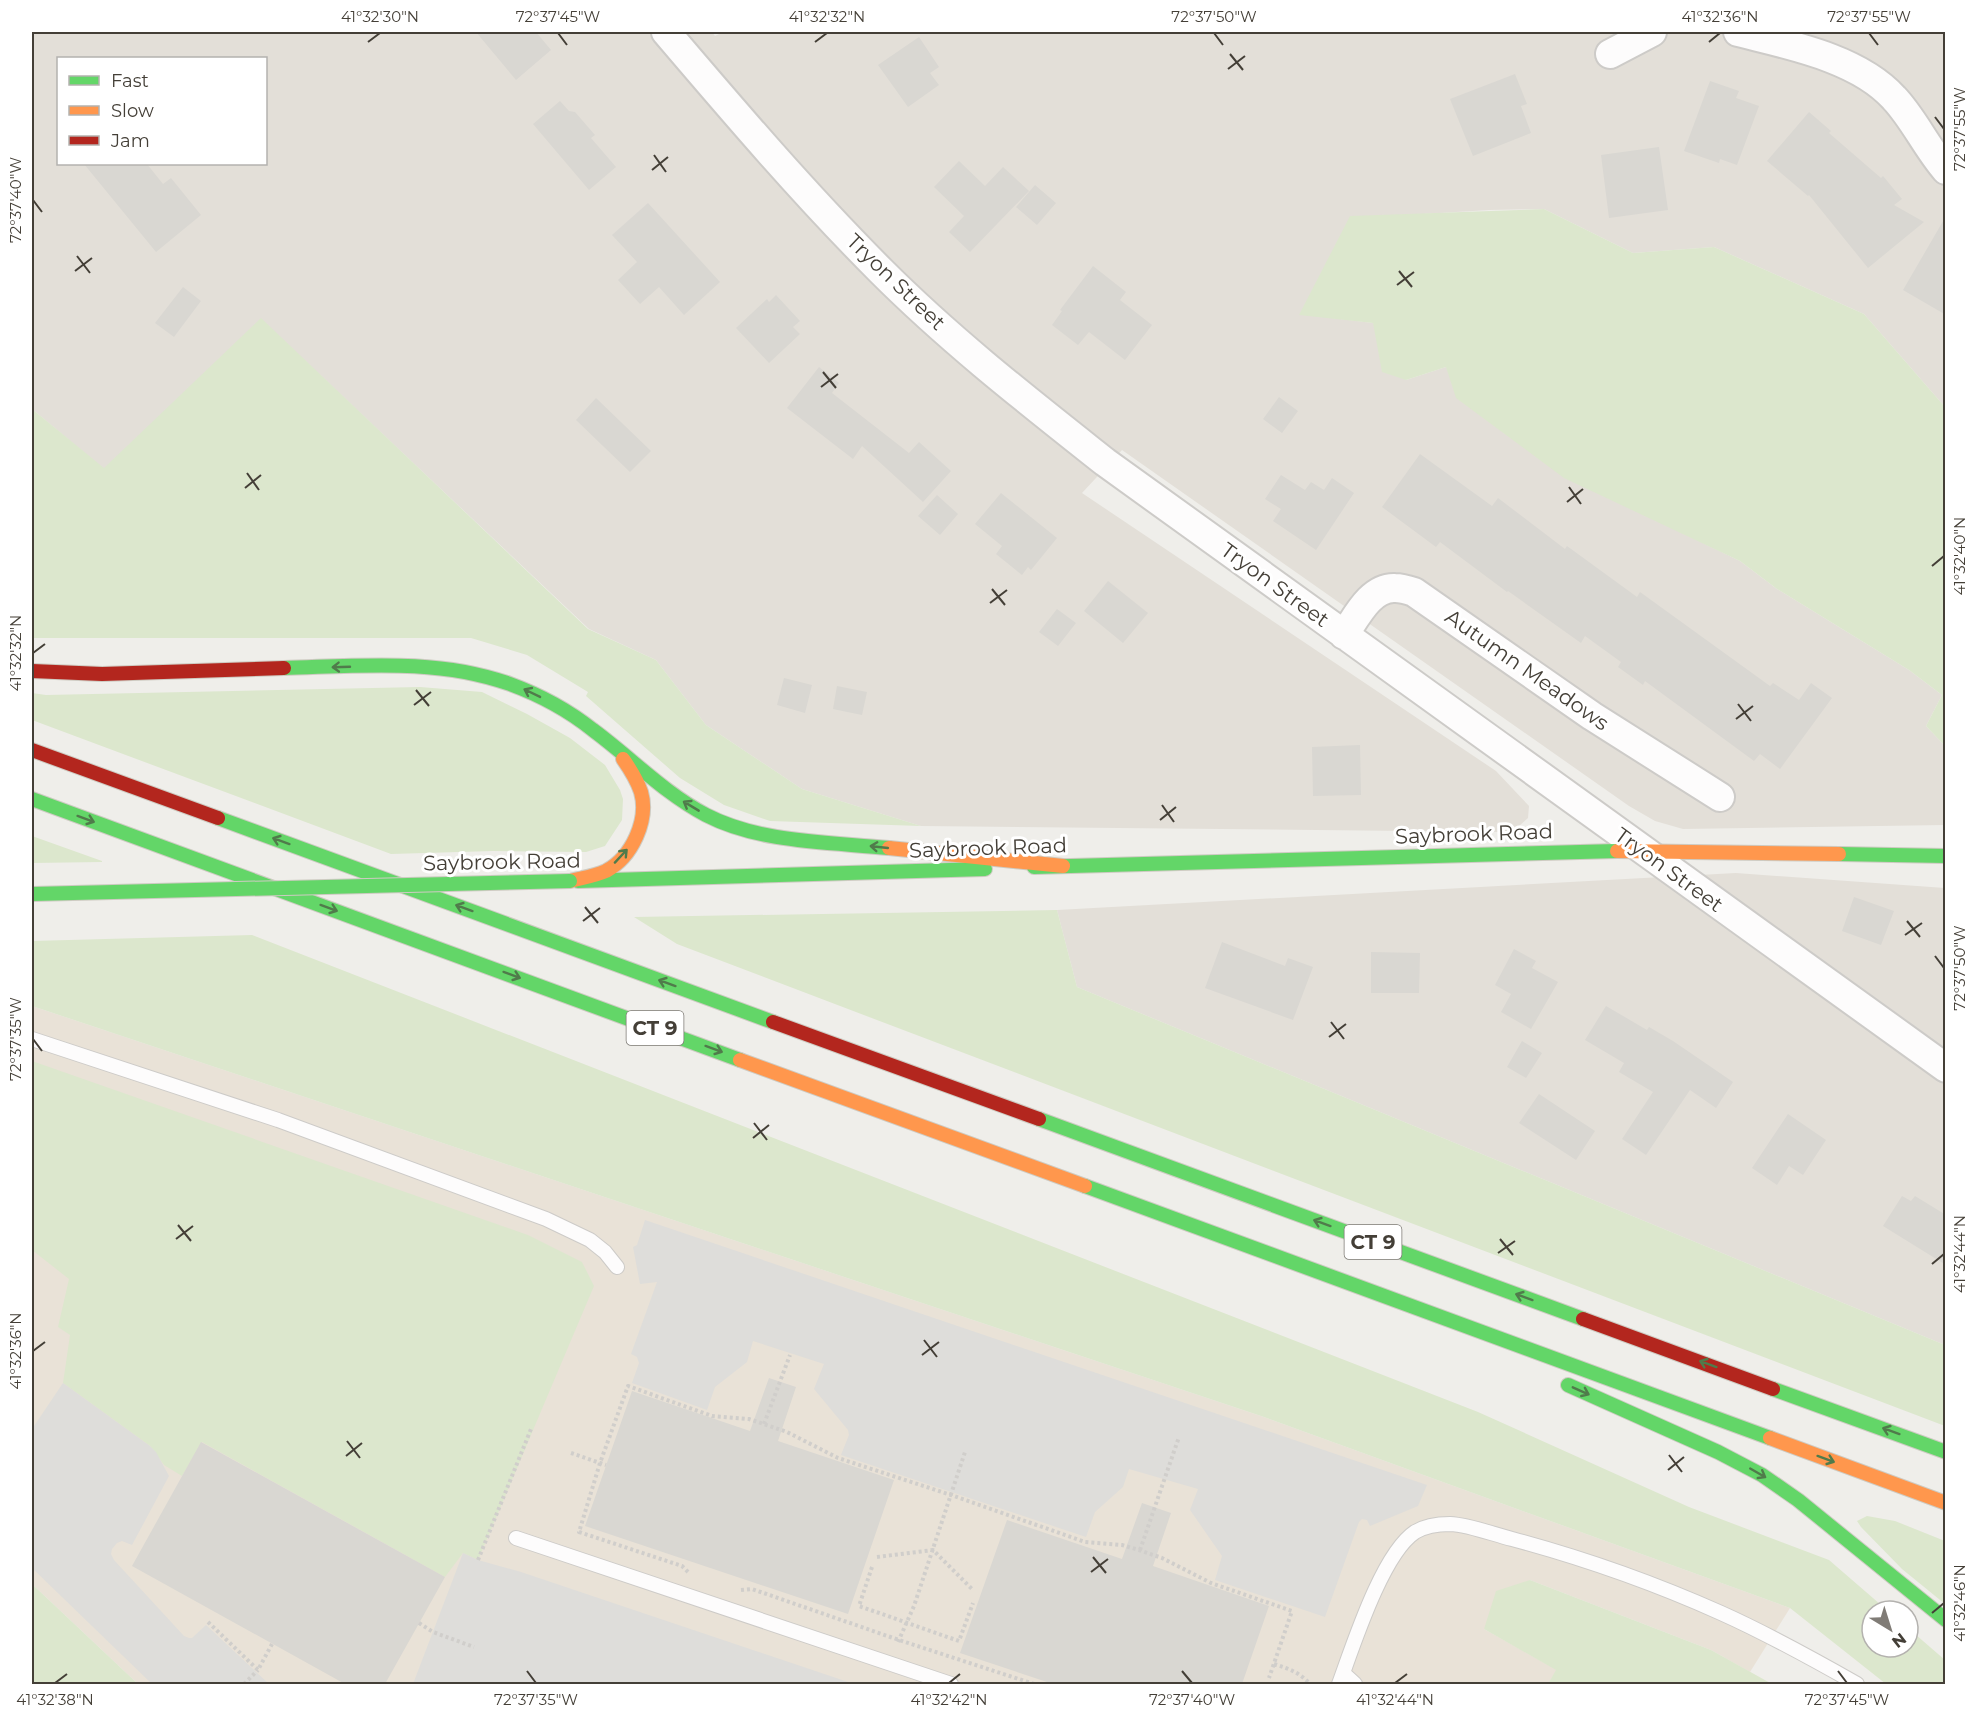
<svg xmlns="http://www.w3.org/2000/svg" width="1977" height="1716" font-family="Montserrat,sans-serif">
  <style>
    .residential { fill: #e3dfd8; fill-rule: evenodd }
    .commercial { fill: #e9e2d7 }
    .green { fill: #dce7cd }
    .parking { fill: #deddda }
    .building { fill: #d9d7d2 }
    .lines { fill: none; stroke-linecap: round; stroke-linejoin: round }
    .lane-casing { stroke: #cdcbc8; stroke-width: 16 }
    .street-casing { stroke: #cdcbc8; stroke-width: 32 }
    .fast-casing { stroke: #cecbc2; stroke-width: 16 }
    .slow-casing { stroke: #cecbc2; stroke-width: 16 }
    .jam-casing { stroke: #cecbc2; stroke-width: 16 }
    .path { stroke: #d0cecb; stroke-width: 4; stroke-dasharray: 3 3; stroke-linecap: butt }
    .lane { stroke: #fdfcfc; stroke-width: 14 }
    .street { stroke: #fdfcfc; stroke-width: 28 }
    .fast { stroke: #63d668; stroke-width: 14 }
    .slow { stroke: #ff974d; stroke-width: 14 }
    .jam { stroke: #b3261e; stroke-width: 14 }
    .fast-bridge-casing { stroke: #cecbc2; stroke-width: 16; stroke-linecap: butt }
    .fast-bridge { stroke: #63d668; stroke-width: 14 }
    .oneway { stroke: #507b4b }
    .ticks { fill: none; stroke: #443f37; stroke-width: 2 }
    .labels { text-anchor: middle; stroke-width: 6; stroke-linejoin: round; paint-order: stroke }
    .shield { fill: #fff; stroke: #7c7973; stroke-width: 1.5 }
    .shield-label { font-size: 20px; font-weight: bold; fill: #443f37 }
    .street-label { font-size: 21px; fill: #443f37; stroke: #fff }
    .neatline { fill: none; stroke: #443f37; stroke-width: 2 }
    .ticks-label { font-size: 15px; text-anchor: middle; fill: #443f37 }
  </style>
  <rect width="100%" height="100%" fill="#efeeea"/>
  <!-- residential -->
  <path class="residential" d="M32,32H712L715,36L723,32H1936L1945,34V407L1864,314L1714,247L1633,253L1544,209L1489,210L1407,215L1300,314L1373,323L1406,380L1446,367L1666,525L1740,561L1777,589L1909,670L1942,695L1926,726L1945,746V825L1683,829L1655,821L1629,806L1122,450L1082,493L1496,771L1529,806L1528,818L1518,827L1503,832L921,826L802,789L706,725L656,660L589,629L261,319L104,469L32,409ZM58,58H266V164H58Z
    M1736,873L1945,888V1345L1077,987L1057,910Z"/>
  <!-- commercial -->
  <path class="commercial" d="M32,1006L1264,1417L1790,1608L1750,1672L1711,1650L1530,1580L1484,1629L1557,1670L1548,1684H138L32,1584Z"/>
  <!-- green -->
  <path class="green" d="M1544,209L1633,253L1714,247L1864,314L1945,407V746L1926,726L1942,695L1909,670L1777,589L1740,561L1564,478L1456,398L1446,367L1406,380L1382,372L1373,323L1299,315L1350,216Z
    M261,318L588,629L656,660L706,725L802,789L921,826L770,821L724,805L680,778L586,696L588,692L527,655L471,638H32V409L104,468Z
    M420,687L482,692L527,714L570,738L605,765L620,790L623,799L622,820L605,846L586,852L493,851L391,854L32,720V693L46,695Z
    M32,836L102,861V862L32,863Z
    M1057,910L1077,987L1945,1345V1426L677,944L634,917Z
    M252,935L1478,1412L1689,1507L1829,1560L1888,1611H1872V1647H1908V1628L1945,1660V1684H1886L1790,1608L1264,1417L32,1006V941Z
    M32,1061L528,1235L582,1262L594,1286L478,1560L463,1553L445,1577L202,1442L182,1476L164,1465L150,1446L63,1383L70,1335L58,1327L69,1279L32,1250Z
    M1867,1516L1895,1521L1945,1541V1604L1902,1569L1861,1527L1857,1521Z
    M1530,1580L1711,1650L1772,1684H1548L1556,1670L1484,1629L1496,1591Z
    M32,1584L138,1684H32Z"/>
  <!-- parking -->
  <path class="parking" d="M645,1220L1427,1485L1418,1506L1370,1526L1367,1520L1362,1519L1359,1522L1325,1617L1215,1580L1222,1556L1190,1510L1198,1489L1129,1469L1123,1487L1095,1512L1086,1537L841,1455L849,1435L848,1430L814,1389L824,1364L753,1341L747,1362L715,1387L707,1410L632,1383L639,1363L637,1357L631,1354L657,1282L640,1284L633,1247L637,1245Z
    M63,1383L150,1446L156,1452L169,1476L132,1545L122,1541L117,1543L112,1549L111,1554L114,1560L184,1636L189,1638H192L206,1625L269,1684H152L32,1568V1429Z
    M463,1553L478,1560L521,1572L854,1684H413Z"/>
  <!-- building -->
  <path class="building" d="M476,32H536L551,50L516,80Z
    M919,37L939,67L930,73L939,85L908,107L878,65Z
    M1515,74L1527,104L1521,106L1531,133L1473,156L1450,99Z
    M1710,81L1739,91L1736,98L1759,106L1737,165L1720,159L1719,163L1684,151Z
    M560,101L569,111L575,112L595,135L591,138L616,167L589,190L533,124Z
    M1809,112L1831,131L1829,133L1881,178L1883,176L1902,199L1894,205L1924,222L1868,268L1809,195L1808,196L1767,161Z
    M1659,147L1668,210L1609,218L1601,155Z
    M959,161L985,186L1003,167L1029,191L970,252L949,232L964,216L934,187Z
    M84,164H147L163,184L171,178L201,215L156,252Z
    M1035,185L1056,203L1037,225L1016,207Z
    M648,203L720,282L684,315L659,287L640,304L618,280L637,262L612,235Z
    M1946,216V315L1903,290Z
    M1093,266L1126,292L1120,300L1152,325L1125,360L1089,332L1078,345L1052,325L1062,311L1060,310Z
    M183,287L201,301L174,337L155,323Z
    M776,295L800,321L793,327L800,334L769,363L736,328L767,299L769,302Z
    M819,367L839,383L832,393L909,453L919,442L951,471L923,502L862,446L853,459L787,408Z
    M1279,397L1298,411L1282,433L1263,419Z
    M596,398L651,451L630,472L576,420Z
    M1420,454L1492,506L1498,498L1565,549L1567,546L1637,597L1640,592L1770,686L1773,683L1799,700L1811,683L1832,698L1780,769L1760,754L1754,761L1645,681L1643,685L1618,667L1621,662L1585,636L1581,643L1508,591L1507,592L1440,542L1436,547L1382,507Z
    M1281,475L1305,490L1311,482L1324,490L1332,478L1354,493L1316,550L1273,521L1281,509L1265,499Z
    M1001,493L1057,538L1031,570L1028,567L1022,575L996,554L1002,546L975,524Z
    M937,495L958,514L940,535L918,516Z
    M1108,581L1148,613L1123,643L1084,611Z
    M1057,609L1076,623L1058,646L1039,632Z
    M784,678L812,685L805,713L777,705Z
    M837,686L867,692L862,715L833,709Z
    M1360,745L1361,795L1313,796L1312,747Z
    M1854,897L1894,911L1881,945L1842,931Z
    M1222,942L1285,966L1288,958L1313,967L1293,1020L1205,988Z
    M1514,949L1536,961L1532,968L1558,982L1531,1029L1501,1012L1511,994L1495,985Z
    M1371,952L1420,953L1419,993H1371Z
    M1606,1006L1647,1030L1649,1027L1673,1041L1733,1082L1716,1108L1690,1090L1646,1155L1622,1139L1653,1092L1619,1072L1624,1063L1585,1040Z
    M1522,1041L1542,1053L1526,1078L1507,1067Z
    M1539,1094L1595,1131L1576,1160L1519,1123Z
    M1788,1114L1826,1140L1803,1175L1789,1166L1777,1185L1752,1168Z
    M1902,1196L1911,1201L1915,1196L1946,1215V1265L1883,1226Z
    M769,1378L796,1387L778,1441L894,1480L848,1614L585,1526L632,1391L750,1431Z
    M201,1442L445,1577L385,1684H345L132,1566Z
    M1142,1503L1171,1513L1153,1566L1269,1606L1242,1684H1053L960,1653L1007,1520L1122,1559Z"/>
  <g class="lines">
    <!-- lane casing -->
    <g class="lane-casing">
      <path id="lane" d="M32,1039L278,1120L546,1219L590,1240L605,1252L617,1267
        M516,1538L951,1684
        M1343,1673L1355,1684
        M1339,1684C1353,1646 1382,1554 1415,1532C1425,1526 1439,1524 1450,1524C1470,1525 1492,1534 1512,1539C1583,1558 1654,1583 1721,1613C1768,1634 1813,1659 1857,1684"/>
    </g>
    <!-- street casing -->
    <g class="street-casing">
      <path id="street" d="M666,32C735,113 805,195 881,271C951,341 1028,401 1105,462L1946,1068
        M1738,32C1789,45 1858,58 1894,98C1914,119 1926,147 1946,170
        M1610,54L1652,32
        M1344,635C1356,618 1370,587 1395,588C1401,588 1408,590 1414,592L1592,716L1720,797"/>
    </g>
    <!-- fast casing -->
    <g class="fast-casing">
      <path id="fast" d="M284,668C359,666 437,658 510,684C540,695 568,710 593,730C631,758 664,793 706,815C760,843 829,842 889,848
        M32,799L740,1060
        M218,818L773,1022
        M1839,854L1946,856
        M1034,867L1617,851
        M578,881L985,869
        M1039,1119L1583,1319
        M1085,1186L1770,1438
        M1568,1385L1718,1452L1762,1475L1798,1500L1946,1620
        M1773,1389L1946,1452"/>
    </g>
    <!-- slow casing -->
    <g class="slow-casing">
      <path id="slow" d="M889,848L1063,866
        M1617,851L1839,854
        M570,881C582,878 595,876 606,871C632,857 649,820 641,792C637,780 630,769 623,759
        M740,1060L1085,1186
        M1770,1438L1946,1503"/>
    </g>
    <!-- jam casing -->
    <g class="jam-casing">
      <path id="jam" d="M32,671L102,674L284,668
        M32,750L218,818
        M773,1022L1039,1119
        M1583,1319L1773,1389"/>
    </g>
    <!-- path -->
    <path class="path" d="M764,1424L790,1355
      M571,1453L606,1465
      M1140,1550L1179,1437
      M877,1557L933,1550L972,1589
      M478,1560L531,1429
      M872,1567L859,1606L959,1641L973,1603
      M688,1572L682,1566L579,1532L600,1463L628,1386L712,1416L749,1419L787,1432L838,1458L951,1495L1085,1542L1122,1545L1139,1550L1162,1558L1211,1583L1292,1611L1269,1678
      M741,1590L752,1589L899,1640L1034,1684
      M208,1622L258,1670L272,1644
      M419,1623L433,1632L474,1647
      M898,1642L914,1606L965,1452
      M1274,1664C1289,1669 1299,1672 1310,1684
      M244,1684L258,1670"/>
    <!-- lane -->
    <use href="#lane" class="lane"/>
    <!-- street -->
    <use href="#street" class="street"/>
    <!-- fast -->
    <use href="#fast" class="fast"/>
    <!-- slow -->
    <use href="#slow" class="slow"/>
    <!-- jam -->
    <use href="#jam" class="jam"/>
    <!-- fast-bridge casing -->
    <g class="fast-bridge-casing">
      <path id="fast-bridge" d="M32,894L570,881"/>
    </g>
    <!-- fast-bridge -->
    <use href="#fast-bridge" class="fast-bridge"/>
  </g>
  <!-- one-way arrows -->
  <defs><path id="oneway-shaft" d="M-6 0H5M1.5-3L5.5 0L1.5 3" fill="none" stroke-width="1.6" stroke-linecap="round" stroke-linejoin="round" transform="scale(1.5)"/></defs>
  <g class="oneway">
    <use href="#oneway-shaft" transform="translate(341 667) rotate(178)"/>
    <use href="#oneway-shaft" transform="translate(532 693) rotate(-154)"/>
    <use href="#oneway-shaft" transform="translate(691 806) rotate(-149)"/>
    <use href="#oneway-shaft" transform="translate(86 819) rotate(20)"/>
    <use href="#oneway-shaft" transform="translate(281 841) rotate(-160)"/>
    <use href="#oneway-shaft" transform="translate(879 847) rotate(-174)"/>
    <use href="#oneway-shaft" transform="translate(621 856) rotate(-47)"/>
    <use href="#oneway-shaft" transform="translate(329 908) rotate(20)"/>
    <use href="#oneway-shaft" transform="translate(464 908) rotate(-160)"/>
    <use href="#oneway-shaft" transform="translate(512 975) rotate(20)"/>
    <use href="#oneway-shaft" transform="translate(667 983) rotate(-160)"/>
    <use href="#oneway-shaft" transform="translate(714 1049) rotate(20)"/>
    <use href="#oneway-shaft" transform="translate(1322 1223) rotate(-160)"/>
    <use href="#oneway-shaft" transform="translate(1524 1297) rotate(-160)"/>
    <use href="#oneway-shaft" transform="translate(1708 1364) rotate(-160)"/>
    <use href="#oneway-shaft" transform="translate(1581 1391) rotate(24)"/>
    <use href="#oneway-shaft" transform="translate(1891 1431) rotate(-160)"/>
    <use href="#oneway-shaft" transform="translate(1826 1459) rotate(20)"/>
    <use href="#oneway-shaft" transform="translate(1758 1473) rotate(30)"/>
  </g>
  <!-- ticks -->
  <path class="ticks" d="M558,33L567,45M1214,33L1223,45M1869,33L1878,45M368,42L380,33M815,42L827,33M1709,42L1720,33M1230,54L1243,70M1228,69L1245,56M1935,117L1944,129M654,155L666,172M652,170L668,157M33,200L42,212M77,256L90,273M75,271L92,258M1399,271L1412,287M1397,285L1414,272M823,372L836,388M821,387L838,374M247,473L259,490M1569,487L1581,504M245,488L261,475M1567,502L1583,489M1932,566L1944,556M992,589L1005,605M990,603L1007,590M33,653L45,644M416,690L429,706M1738,704L1751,721M414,705L431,692M1736,719L1753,706M1162,805L1174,822M1160,820L1176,807M585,907L598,923M583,921L600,908M1907,921L1920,937M1905,935L1922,923M1935,956L1944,968M1331,1022L1344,1039M1329,1037L1346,1024M33,1039L42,1051M754,1123L767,1140M753,1138L769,1125M178,1225L191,1241M176,1239L193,1226M1500,1239L1513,1255M1498,1253L1515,1241M1932,1264L1944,1254M924,1340L937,1357M33,1351L45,1342M922,1355L939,1342M347,1441L360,1458M1669,1455L1682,1472M346,1456L362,1443M1668,1470L1684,1457M1093,1557L1106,1573M1091,1572L1108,1559M1932,1613L1944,1603M527,1671L536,1683M1182,1671L1192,1683M1838,1671L1847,1683M55,1683L67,1674M949,1683L960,1674M1395,1683L1407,1674"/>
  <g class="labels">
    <!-- shield labels -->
    <g class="shield">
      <rect x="626.5" y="1011" width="57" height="34" rx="4.5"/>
      <rect x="1344.5" y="1225" width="57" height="34" rx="4.5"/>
    </g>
    <g class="shield-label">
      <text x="655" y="1035">CT 9</text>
      <text x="1373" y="1249">CT 9</text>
    </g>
    <!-- street labels -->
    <g class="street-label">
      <text transform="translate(896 282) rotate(44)" y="7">Tryon Street</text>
      <text transform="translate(1275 585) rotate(36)" y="7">Tryon Street</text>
      <text transform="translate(1527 670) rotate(35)" y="7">Autumn Meadows</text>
      <text transform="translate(1474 834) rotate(-2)" y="7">Saybrook Road</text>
      <text transform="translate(988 848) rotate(-2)" y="7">Saybrook Road</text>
      <text transform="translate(502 862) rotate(-1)" y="7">Saybrook Road</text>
      <text transform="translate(1669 870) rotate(36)" y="7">Tryon Street</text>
    </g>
  </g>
  <!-- border -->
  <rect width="1977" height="1716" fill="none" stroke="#ffffff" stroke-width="66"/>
  <!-- legend -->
  <rect x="57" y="57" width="210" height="108" fill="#ffffff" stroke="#b4b2af" stroke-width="1.5"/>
  <rect x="69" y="76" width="30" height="9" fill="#63d668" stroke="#b4b2af" stroke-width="1.5"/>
  <text x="111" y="87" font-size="18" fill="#443f37">Fast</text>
  <rect x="69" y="106" width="30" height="9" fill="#ff974d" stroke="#b4b2af" stroke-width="1.5"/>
  <text x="111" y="117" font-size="18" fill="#443f37">Slow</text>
  <rect x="69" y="136" width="30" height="9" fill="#b3261e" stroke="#b4b2af" stroke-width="1.5"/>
  <text x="111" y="147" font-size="18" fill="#443f37">Jam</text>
  <!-- north arrow -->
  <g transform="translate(1890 1629) rotate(142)"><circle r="28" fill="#ffffff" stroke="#b4b2af" stroke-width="1.5"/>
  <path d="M0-4.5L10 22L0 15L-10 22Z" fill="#807c76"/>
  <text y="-9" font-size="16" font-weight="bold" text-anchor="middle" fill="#443f37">N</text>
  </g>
  <rect x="33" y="33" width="1911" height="1650" class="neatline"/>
  <g class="ticks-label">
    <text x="380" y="22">41°32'30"N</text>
    <text x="558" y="22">72°37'45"W</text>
    <text x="827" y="22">41°32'32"N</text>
    <text x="1214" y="22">72°37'50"W</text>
    <text x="1720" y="22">41°32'36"N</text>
    <text x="1869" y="22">72°37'55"W</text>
    <text transform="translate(1960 129) rotate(-90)" y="5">72°37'55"W</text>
    <text transform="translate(16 200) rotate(-90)" y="5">72°37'40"W</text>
    <text transform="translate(1960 556) rotate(-90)" y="5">41°32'40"N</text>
    <text transform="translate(16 653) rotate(-90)" y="5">41°32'32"N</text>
    <text transform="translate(1960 968) rotate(-90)" y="5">72°37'50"W</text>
    <text transform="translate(16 1039) rotate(-90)" y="5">72°37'35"W</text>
    <text transform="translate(1960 1254) rotate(-90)" y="5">41°32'44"N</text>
    <text transform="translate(16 1351) rotate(-90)" y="5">41°32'36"N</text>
    <text transform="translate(1960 1603) rotate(-90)" y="5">41°32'46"N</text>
    <text x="55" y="1705">41°32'38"N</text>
    <text x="536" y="1705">72°37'35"W</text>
    <text x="949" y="1705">41°32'42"N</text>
    <text x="1192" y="1705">72°37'40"W</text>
    <text x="1395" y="1705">41°32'44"N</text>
    <text x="1847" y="1705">72°37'45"W</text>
  </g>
</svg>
